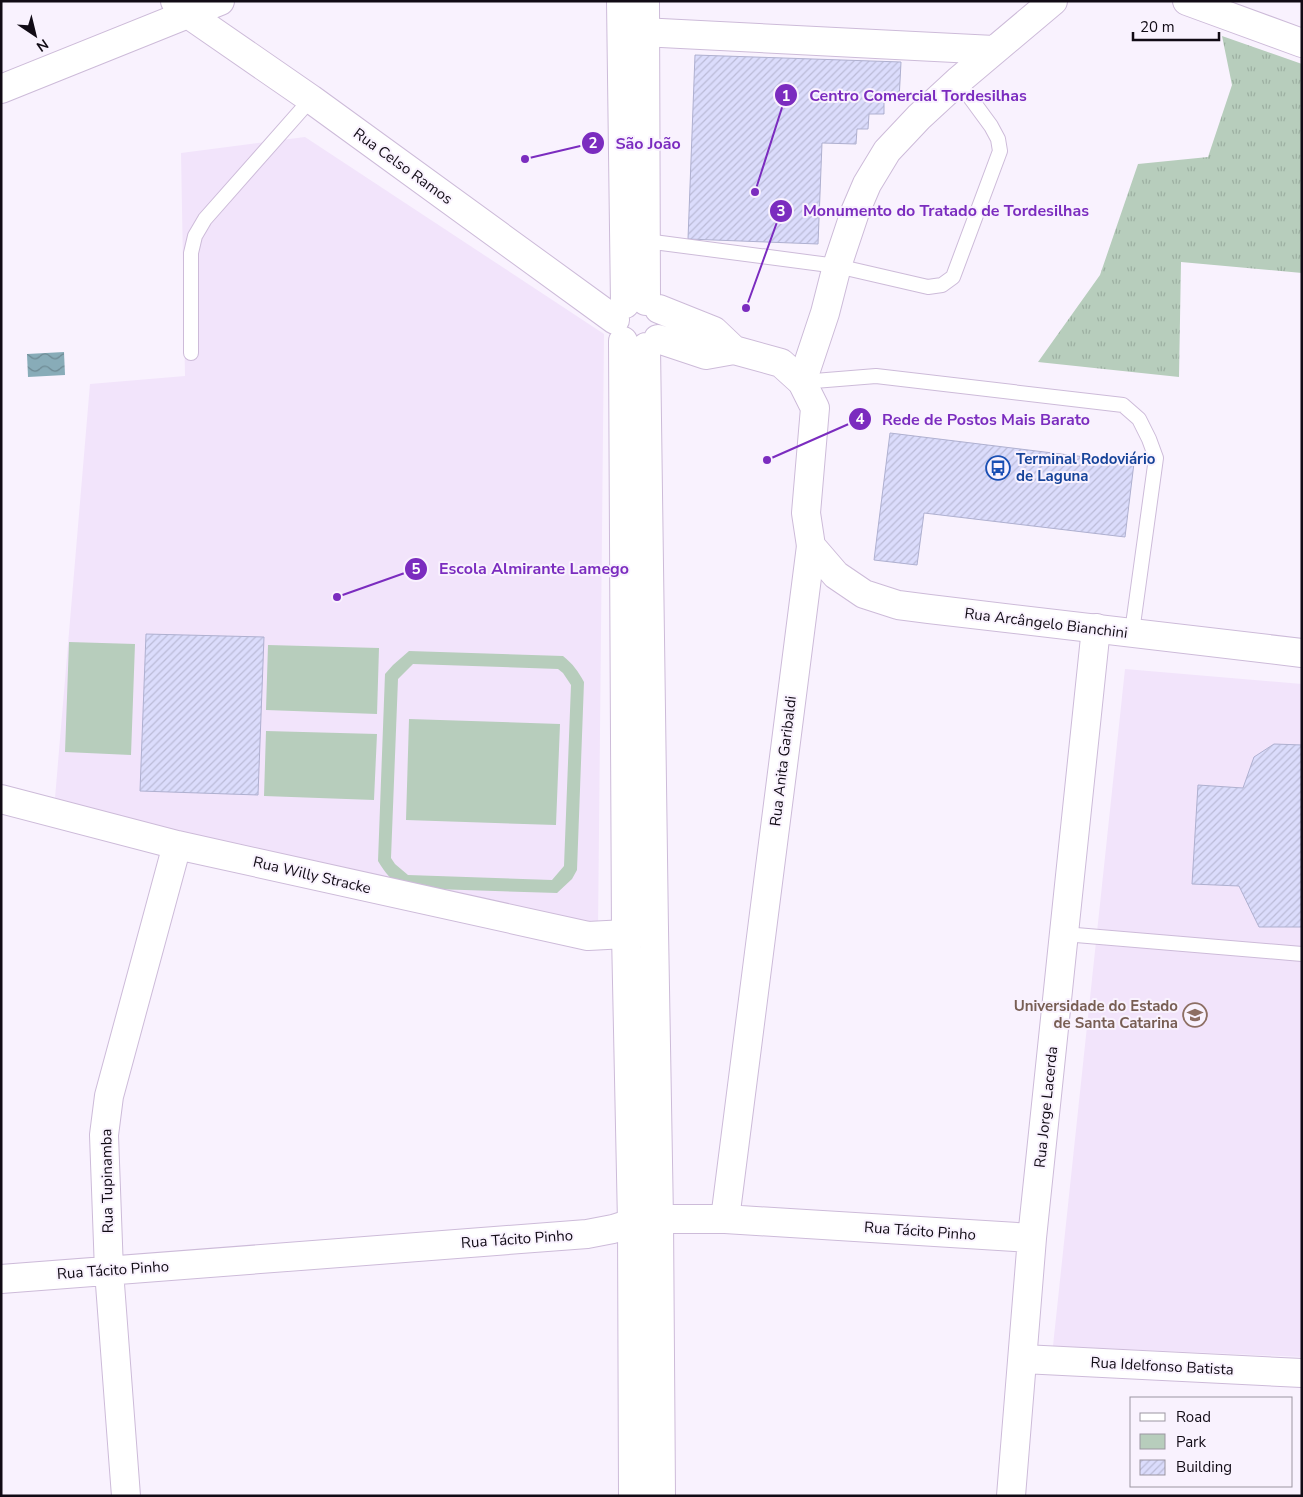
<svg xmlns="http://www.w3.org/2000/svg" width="1303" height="1497" font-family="'Nunito Sans',sans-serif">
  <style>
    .built { fill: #f2e4fb }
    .grass { fill: url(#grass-tufts) }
    .park { fill: #b7cdbc; fill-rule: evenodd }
    .water { fill: url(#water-waves) }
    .building { fill: url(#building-hatch); stroke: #afb0d0 }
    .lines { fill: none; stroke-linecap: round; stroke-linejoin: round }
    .lane-casing { stroke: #cdbbd9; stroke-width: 16 }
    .street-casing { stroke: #cdbbd9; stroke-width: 30 }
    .secondary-casing { stroke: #cdbbd9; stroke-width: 30 }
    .lane { stroke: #fff; stroke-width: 14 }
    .street { stroke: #fff; stroke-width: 28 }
    .secondary { stroke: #fff; stroke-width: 28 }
    .labels { text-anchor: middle; stroke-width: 4; stroke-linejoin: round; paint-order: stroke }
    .street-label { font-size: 15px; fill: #110b15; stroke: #f9f2fe }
    .transit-label { font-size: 15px; font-weight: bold; fill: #164399; stroke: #f9f2fe; text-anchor: start }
    .education-label { font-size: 15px; font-weight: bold; fill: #785e54; stroke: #f9f2fe; text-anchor: end }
    .leader { fill: none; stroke: #7b2cbf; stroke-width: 2 }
    .callout-dot { fill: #7b2cbf; stroke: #f9f2fe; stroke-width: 2 }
    .mark-label { font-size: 15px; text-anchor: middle; font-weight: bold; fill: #fff }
    .callout-label { font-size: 16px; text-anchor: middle; font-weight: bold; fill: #7b2cbf; stroke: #f9f2fe; stroke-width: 4; stroke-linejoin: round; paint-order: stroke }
  </style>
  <defs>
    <pattern id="grass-tufts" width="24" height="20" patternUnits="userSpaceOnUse" patternTransform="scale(1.25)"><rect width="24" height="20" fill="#b7cdbc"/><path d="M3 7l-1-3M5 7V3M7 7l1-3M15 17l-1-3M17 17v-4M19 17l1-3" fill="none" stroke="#9cafa1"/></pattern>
    <pattern id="water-waves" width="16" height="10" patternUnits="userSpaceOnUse" patternTransform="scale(1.25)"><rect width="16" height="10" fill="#88acb8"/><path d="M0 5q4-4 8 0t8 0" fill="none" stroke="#6e8a94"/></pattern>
    <pattern id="building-hatch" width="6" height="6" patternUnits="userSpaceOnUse" patternTransform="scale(1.25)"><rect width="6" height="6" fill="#dbdcfc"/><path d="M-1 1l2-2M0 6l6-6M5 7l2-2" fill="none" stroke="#bbbbd7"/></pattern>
  </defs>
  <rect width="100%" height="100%" fill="#f9f2fe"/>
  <!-- built -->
  <path class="built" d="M305,137L604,334L598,931L54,810L90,384L185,376L181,153Z
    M1125,669L1302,684V1357L1053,1346Z"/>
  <!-- grass -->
  <path class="grass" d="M1222,36L1302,64V273L1181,262L1179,377L1038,362L1100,275L1138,164L1208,157L1232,85Z"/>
  <!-- park -->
  <path class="park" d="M69,642L135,644L131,755L65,752Z
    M268,645L379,648L377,714L266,710Z
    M409,651L563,656C573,664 578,671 584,682L577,870L572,879L557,893L404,888C392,881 385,873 378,861L385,674L393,665ZM413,664L558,669L563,673L571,685L564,866L552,880L408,875L395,864L391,858L398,679Z
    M409,719L560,724L556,825L406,820Z
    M266,731L377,734L374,800L264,796Z"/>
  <!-- water -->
  <path class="water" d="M64,352L65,375L28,377L27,354Z"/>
  <!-- building -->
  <path class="building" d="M695,55L901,62L899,100H884V114H869L868,129H857L856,144L822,143L818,244L688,239Z
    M890,433L1134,463L1125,537L924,513L917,565L874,560Z
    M146,634L264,637L258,795L140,791Z
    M1274,744L1302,745V927H1259L1239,886L1192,884L1198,785L1243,788L1254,757Z"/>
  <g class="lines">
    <!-- lane casing -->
    <g class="lane-casing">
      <path id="lane" d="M646,241L837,266L928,287L942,285L953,277L1000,151L998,139L991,126L958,81
        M191,353V253L195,236L205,219L311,99
        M802,382L876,376L1123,405L1139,419L1149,439L1156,458L1132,632
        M1064,934L1302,954"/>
    </g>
    <!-- street casing -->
    <g class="street-casing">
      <path id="street" d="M175,1L188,14L311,99L615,320
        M1187,1L1302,43
        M622,31L994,50
        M1,89L220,1
        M802,382L825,313L837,266L855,212L867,184L887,151L919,117L958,81L1053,1
        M1,799L177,845L588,936L626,934L654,930
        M725,1219L811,546
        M1,1279L587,1234L613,1229L632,1223L659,1219H725L1032,1238
        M1023,1359L1302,1373
        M126,1496L109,1271L104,1135L109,1096L177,845
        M1011,1496L1032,1238L1096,628"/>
    </g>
    <!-- secondary casing -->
    <g class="secondary-casing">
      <path id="secondary" d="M621,1L625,304
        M645,1L646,301
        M659,309L714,331L734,350
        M658,339L706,355L734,350L781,363L802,382L815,408L806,513L811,546L836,575L864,594L898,605L929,609L1302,653
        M623,341L626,934L632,1223L633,1496
        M646,347L654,930L659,1219L661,1496"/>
    </g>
    <!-- lane -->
    <use href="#lane" class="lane"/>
    <!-- street -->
    <use href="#street" class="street"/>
    <!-- secondary -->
    <use href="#secondary" class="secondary"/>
  </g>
  <!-- icons -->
  <defs>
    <g id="bus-ring" transform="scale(1.25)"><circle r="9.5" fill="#f9f2fe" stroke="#1a4fb4" stroke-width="1.5"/><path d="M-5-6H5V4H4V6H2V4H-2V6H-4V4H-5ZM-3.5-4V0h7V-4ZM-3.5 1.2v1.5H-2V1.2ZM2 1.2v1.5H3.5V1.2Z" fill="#1a4fb4"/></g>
    <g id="university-ring" transform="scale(1.25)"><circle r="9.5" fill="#f9f2fe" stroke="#8d6e63" stroke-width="1.5"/><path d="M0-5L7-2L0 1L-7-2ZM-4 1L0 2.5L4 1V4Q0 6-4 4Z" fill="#8d6e63"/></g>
  </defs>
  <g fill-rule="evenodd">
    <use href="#bus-ring" x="998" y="468"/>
    <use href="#university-ring" x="1195" y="1015"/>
  </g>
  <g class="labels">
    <!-- street labels -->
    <g class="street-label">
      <text transform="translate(403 166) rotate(36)" y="5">Rua Celso Ramos</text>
      <text transform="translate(1046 623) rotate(7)" y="5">Rua Arcângelo Bianchini</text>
      <text transform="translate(783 761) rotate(-83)" y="5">Rua Anita Garibaldi</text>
      <text transform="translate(312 875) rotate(13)" y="5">Rua Willy Stracke</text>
      <text transform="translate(1046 1107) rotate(-84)" y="5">Rua Jorge Lacerda</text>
      <text transform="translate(107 1181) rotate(-91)" y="5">Rua Tupinamba</text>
      <text transform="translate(920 1231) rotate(4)" y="5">Rua Tácito Pinho</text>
      <text transform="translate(517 1239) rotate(-4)" y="5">Rua Tácito Pinho</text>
      <text transform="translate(113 1270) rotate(-4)" y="5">Rua Tácito Pinho</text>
      <text transform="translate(1162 1366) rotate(3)" y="5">Rua Idelfonso Batista</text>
    </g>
    <!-- transit labels -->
    <g class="transit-label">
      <text x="1016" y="464">Terminal Rodoviário<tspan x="1016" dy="17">de Laguna</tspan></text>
    </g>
    <!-- education labels -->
    <g class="education-label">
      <text x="1178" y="1011">Universidade do Estado<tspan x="1178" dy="17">de Santa Catarina</tspan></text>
    </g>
  </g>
  <!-- callouts -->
  <path class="leader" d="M755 192L786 95M525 159L593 143M746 308L781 211M767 460L860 419M337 597L416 569"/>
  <g class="callout-dot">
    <circle cx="755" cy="192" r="5"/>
    <circle cx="525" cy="159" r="5"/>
    <circle cx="746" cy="308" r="5"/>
    <circle cx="767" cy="460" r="5"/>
    <circle cx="337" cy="597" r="5"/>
    <circle cx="786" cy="95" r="12"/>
    <circle cx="593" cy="143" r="12"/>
    <circle cx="781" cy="211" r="12"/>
    <circle cx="860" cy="419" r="12"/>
    <circle cx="416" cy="569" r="12"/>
  </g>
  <g class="mark-label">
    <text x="786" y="101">1</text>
    <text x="593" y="148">2</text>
    <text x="781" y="216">3</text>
    <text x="860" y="424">4</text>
    <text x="416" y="574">5</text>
  </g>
  <g class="callout-label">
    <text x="918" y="101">Centro Comercial Tordesilhas</text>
    <text x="648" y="149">São João</text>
    <text x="946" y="216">Monumento do Tratado de Tordesilhas</text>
    <text x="986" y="425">Rede de Postos Mais Barato</text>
    <text x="534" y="574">Escola Almirante Lamego</text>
  </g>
  <!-- border -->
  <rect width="1303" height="1497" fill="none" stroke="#110b15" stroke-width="5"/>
  <!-- legend -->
  <rect x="1130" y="1397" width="162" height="90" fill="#f9f2fe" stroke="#9c96a1"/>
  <rect x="1140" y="1413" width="25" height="8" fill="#ffffff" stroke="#9c96a1"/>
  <text x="1176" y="1422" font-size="15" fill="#110b15">Road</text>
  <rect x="1140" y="1434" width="25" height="15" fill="#b7cdbc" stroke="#9c96a1"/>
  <text x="1176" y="1447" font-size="15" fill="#110b15">Park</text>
  <rect x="1140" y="1460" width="25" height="15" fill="url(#building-hatch)" stroke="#9c96a1"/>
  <text x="1176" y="1472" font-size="15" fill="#110b15">Building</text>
  <!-- north arrow -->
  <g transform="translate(35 35) rotate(145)" stroke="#f9f2fe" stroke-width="4" paint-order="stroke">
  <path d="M0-4L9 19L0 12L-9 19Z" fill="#110b15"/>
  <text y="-8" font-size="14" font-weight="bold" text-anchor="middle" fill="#110b15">N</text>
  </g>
  <!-- scale -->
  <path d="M1133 32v8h86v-8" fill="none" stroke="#110b15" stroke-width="2.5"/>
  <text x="1140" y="32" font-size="15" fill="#110b15" stroke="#f9f2fe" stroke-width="4" paint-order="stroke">20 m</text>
</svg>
